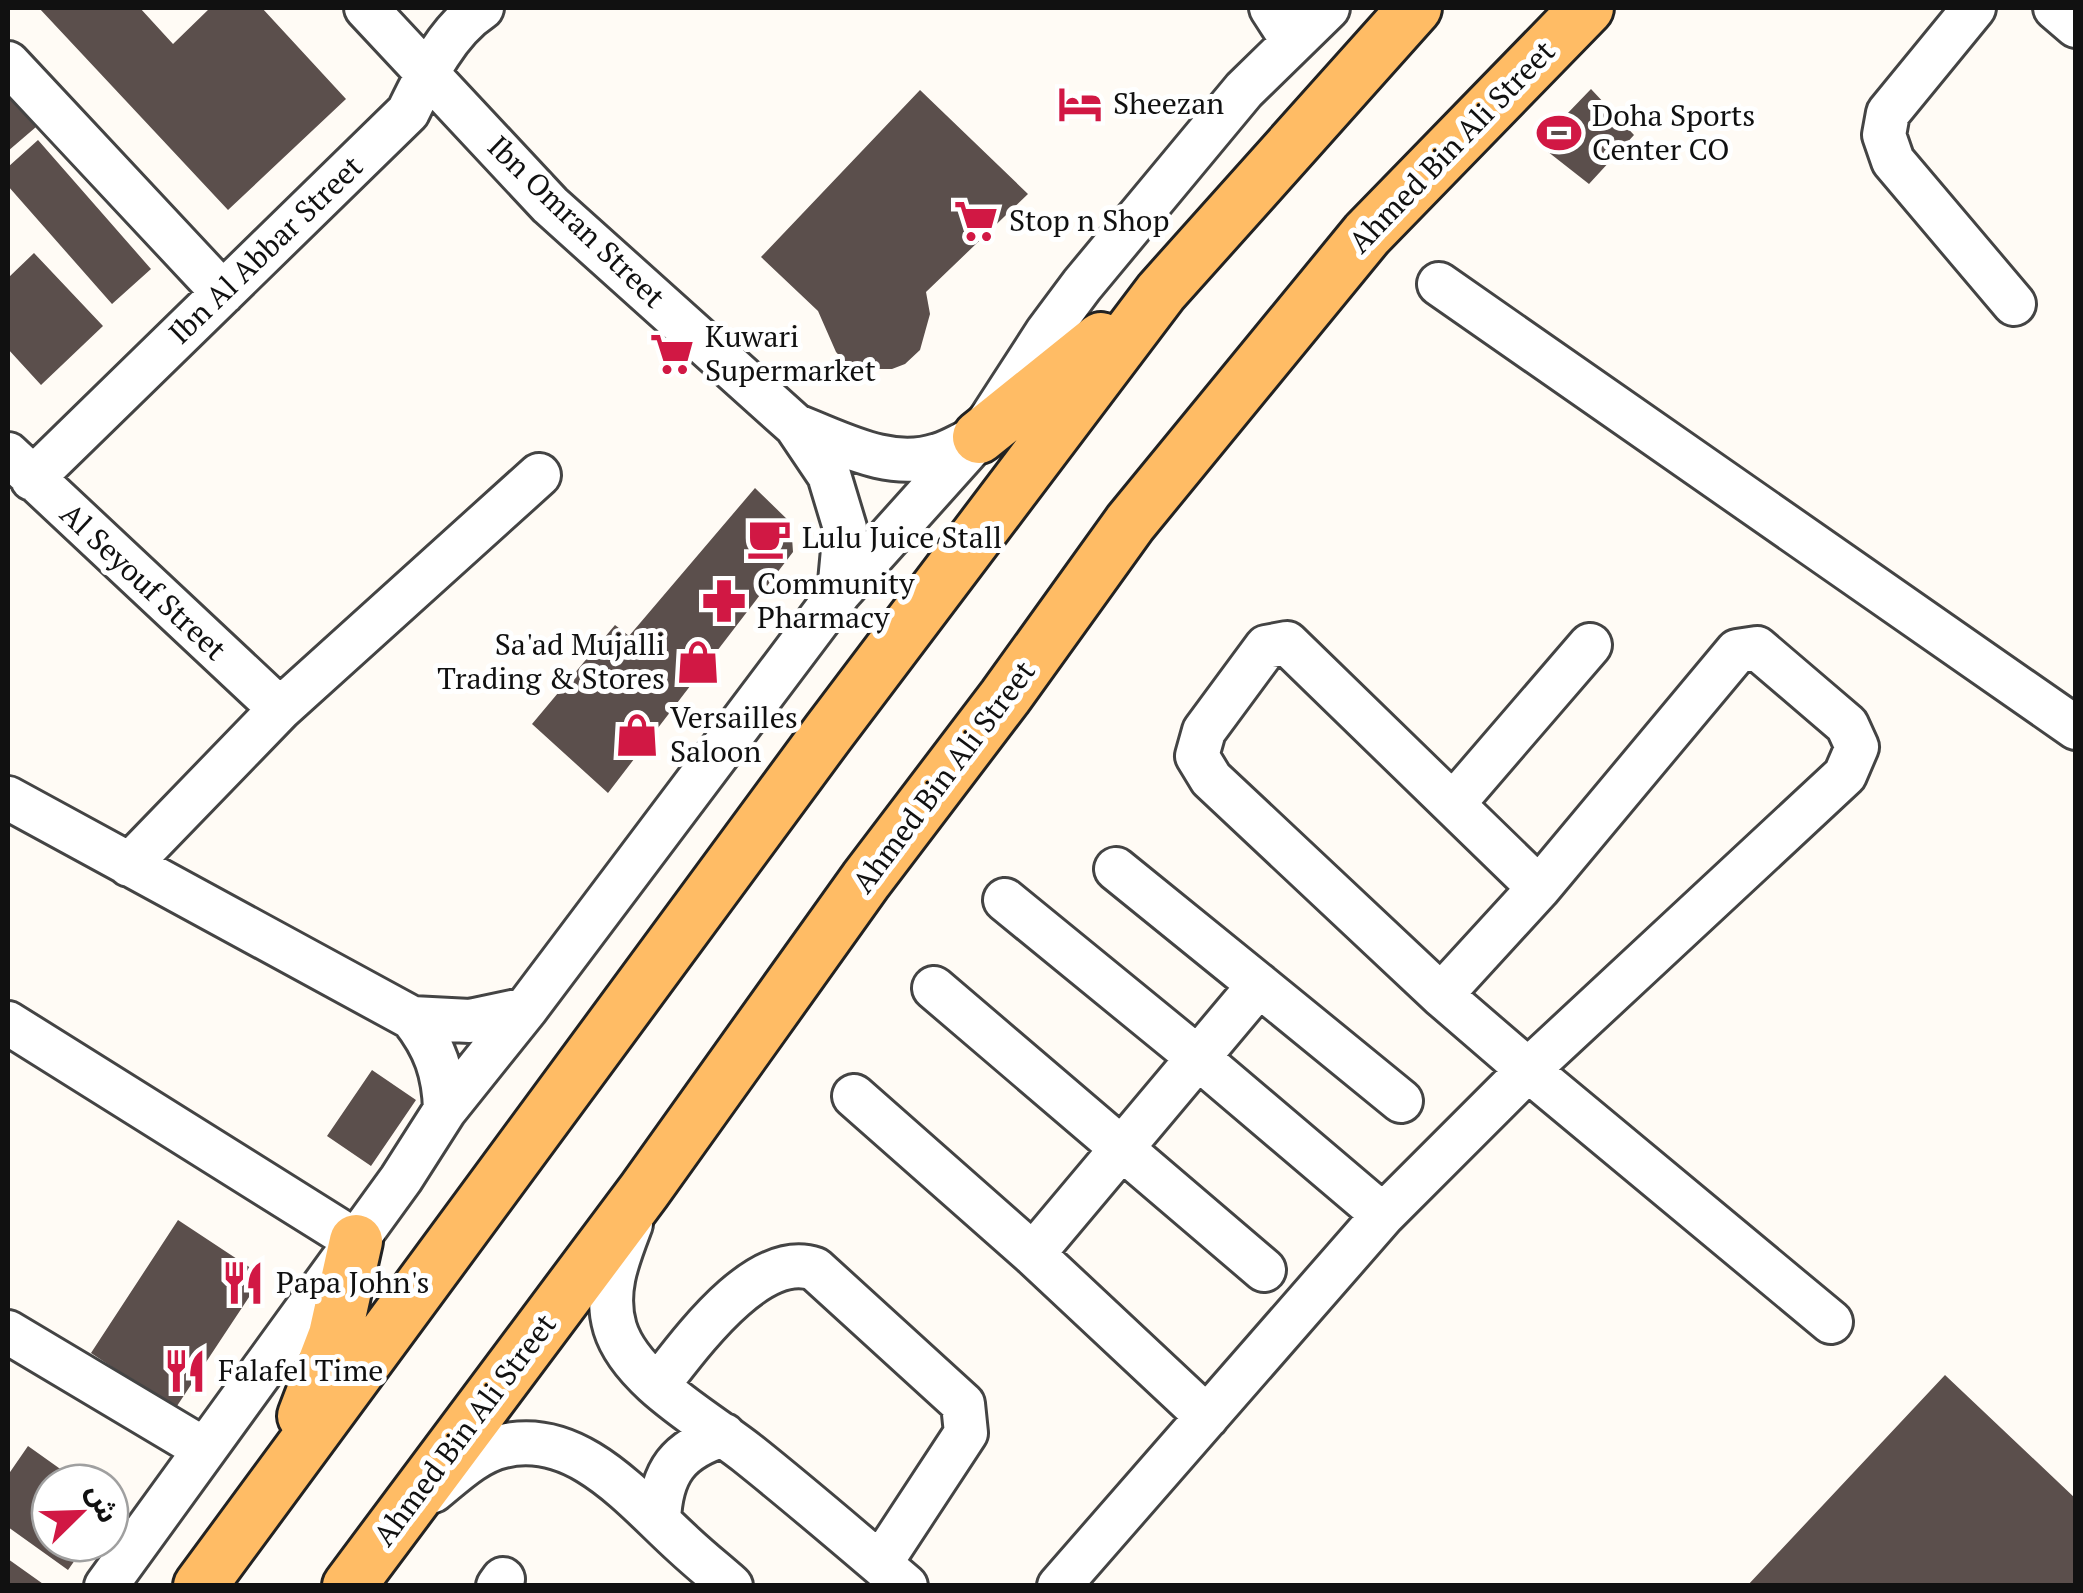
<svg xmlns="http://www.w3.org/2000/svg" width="2083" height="1593" font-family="'PT Serif','Noto Sans Arabic',serif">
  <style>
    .building { fill: #5b4f4c }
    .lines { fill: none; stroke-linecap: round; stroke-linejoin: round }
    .minor-casing { stroke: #444; stroke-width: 48 }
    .major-casing { stroke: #222; stroke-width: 58 }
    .minor { stroke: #fff; stroke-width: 42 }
    .major { stroke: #ffbc65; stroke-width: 52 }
    .labels { text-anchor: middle; stroke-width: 10; stroke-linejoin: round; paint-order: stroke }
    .poi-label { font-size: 30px; fill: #111; stroke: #fff; text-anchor: start }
    .street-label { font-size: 30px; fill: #111; stroke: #fff }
  </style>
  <rect width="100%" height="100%" fill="#fffbf5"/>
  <!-- building -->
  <path class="building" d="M39,8H140L173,44L210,8H262L346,99L228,210Z
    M1591,89L1634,135L1589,184L1538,144Z
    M920,90L1028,194L926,292L930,314L920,350L905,364L892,369H861L846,363L836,352L818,311L761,257Z
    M8,93L36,127L8,151Z
    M38,140L151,269L112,304L8,186V167Z
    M34,253L103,326L41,385L8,349V278Z
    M755,488L791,523L793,552L608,793L532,724L615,625L629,636Z
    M372,1070L416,1100L371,1166L327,1136Z
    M178,1220L263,1276L175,1409L91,1353Z
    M1945,1375L2076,1499V1586H1747Z
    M28,1446L80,1483H50V1543H87L68,1570L8,1527V1475Z
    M8,1559L46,1586H8Z"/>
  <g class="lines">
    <!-- minor casing -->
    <g class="minor-casing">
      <path id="minor" d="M366,8L550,205L796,426L829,475L845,528L839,593
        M1271,8L1293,42
        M1974,8L1888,113L1884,135L1893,161L2014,304
        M2055,8L2076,26
        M8,63L223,293
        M1439,284L2076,728
        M796,426C841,443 889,471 938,455C950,452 962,444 974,439
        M8,454L280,709
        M32,479L408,112C426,75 447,31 482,8
        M1287,643L1539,888L1737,651L1757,648L1847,725L1857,747L1845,775L1528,1070L1441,995L1211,779L1197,756L1204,731L1266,647Z
        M8,798L412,1018L470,1021L526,1009
        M1453,804L1590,645
        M129,865L280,709L539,475
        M1005,900L1197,1057L1383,1215
        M1259,985L1401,1101
        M934,988L1264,1270
        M1441,995L1539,888
        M412,1018C435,1047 444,1073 445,1110
        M8,1023L356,1241
        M854,1096L1033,1254L1207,1417
        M631,1224C618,1258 604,1291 615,1328C631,1380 705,1420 747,1453C801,1496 853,1541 906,1586
        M1033,1254L1259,985L1116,869
        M8,1332L204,1449
        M658,1385C689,1346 757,1249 815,1269L963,1404L966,1433L880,1564
        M433,1491C454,1474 476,1452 503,1446C578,1428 635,1501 684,1545C699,1559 715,1572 731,1586
        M659,1520C661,1472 678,1449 724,1435
        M106,1586L401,1179L445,1110L526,1009L839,593L979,437L1047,332L1082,285L1244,90L1328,8
        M498,1586L503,1579
        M1059,1586L1383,1215L1528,1070L1831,1322"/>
    </g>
    <!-- major casing -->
    <g class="major-casing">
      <path id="major" d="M979,437L1101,339
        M304,1416L335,1335L356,1241
        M200,1586L828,733L1161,292L1415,8
        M349,1586L644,1191L866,880L1005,697L1130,523L1367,234L1587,8"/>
    </g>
    <!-- minor -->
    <use href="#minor" class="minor"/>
    <!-- major -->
    <use href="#major" class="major"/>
  </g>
  <!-- icons -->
  <defs>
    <g id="hotel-bare" transform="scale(3.45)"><path d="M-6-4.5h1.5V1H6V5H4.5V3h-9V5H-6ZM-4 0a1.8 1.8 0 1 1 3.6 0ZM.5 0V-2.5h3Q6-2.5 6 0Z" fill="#d11844" stroke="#fff" stroke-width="2.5" paint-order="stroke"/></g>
    <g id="stadium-bare" transform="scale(3.45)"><path d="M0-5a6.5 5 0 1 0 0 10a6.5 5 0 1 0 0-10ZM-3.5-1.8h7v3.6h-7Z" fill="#d11844" stroke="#fff" stroke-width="2.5" paint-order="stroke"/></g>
    <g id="supermarket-bare" transform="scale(3.45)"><path d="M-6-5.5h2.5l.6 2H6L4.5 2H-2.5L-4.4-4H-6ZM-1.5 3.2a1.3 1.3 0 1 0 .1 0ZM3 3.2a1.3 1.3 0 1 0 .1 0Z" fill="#d11844" stroke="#fff" stroke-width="2.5" paint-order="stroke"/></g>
    <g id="cafe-bare" transform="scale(3.45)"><path d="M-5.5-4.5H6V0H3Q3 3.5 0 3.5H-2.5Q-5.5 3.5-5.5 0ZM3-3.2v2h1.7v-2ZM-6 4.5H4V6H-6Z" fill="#d11844" stroke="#fff" stroke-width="2.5" paint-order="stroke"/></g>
    <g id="pharmacy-bare" transform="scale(3.45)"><path d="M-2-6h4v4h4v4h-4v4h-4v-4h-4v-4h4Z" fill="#d11844" stroke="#fff" stroke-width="2.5" paint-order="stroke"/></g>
    <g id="shop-bare" transform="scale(3.45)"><path d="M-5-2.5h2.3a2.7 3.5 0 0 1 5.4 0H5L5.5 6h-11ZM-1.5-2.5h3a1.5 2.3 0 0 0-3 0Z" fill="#d11844" stroke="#fff" stroke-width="2.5" paint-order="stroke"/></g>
    <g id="restaurant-bare" transform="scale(3.45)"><path d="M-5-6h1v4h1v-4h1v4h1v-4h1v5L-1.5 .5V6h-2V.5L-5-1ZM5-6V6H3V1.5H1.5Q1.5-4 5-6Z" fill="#d11844" stroke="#fff" stroke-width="2.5" paint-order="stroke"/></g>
  </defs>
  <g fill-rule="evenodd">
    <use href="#hotel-bare" x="1080" y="104"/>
    <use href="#stadium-bare" x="1559" y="133"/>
    <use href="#supermarket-bare" x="976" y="221"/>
    <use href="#supermarket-bare" x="672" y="354"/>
    <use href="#cafe-bare" x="769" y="538"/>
    <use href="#pharmacy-bare" x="724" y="601"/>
    <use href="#shop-bare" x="698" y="662"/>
    <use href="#shop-bare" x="637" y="735"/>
    <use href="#restaurant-bare" x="243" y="1283"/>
    <use href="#restaurant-bare" x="185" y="1371"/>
  </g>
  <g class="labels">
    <!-- poi labels -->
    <g class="poi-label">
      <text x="1113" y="114">Sheezan</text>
      <text x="1592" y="126">Doha Sports<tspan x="1592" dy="34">Center CO</tspan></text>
      <text x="1009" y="231">Stop n Shop</text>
      <text x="705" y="347">Kuwari<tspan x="705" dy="34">Supermarket</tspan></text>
      <text x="802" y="548">Lulu Juice Stall</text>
      <text x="757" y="594">Community<tspan x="757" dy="34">Pharmacy</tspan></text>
      <text x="665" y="655" text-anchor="end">Sa'ad Mujalli<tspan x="665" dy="34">Trading &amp; Stores</tspan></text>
      <text x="670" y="728">Versailles<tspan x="670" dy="34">Saloon</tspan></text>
      <text x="276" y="1293">Papa John's</text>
      <text x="218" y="1381">Falafel Time</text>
    </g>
    <!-- street labels -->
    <g class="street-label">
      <text transform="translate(1452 147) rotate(-46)" y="10">Ahmed Bin Ali Street</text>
      <text transform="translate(576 222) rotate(44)" y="10">Ibn Omran Street</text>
      <text transform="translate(266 250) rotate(-44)" y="10">Ibn Al Abbar Street</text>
      <text transform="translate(143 582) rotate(43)" y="10">Al Seyouf Street</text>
      <text transform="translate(944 777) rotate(-53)" y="10">Ahmed Bin Ali Street</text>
      <text transform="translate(465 1430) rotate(-53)" y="10">Ahmed Bin Ali Street</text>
    </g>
  </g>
  <!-- border -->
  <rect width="2083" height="1593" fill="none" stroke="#111111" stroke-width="20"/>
  <!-- north arrow -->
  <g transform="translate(80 1513) rotate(67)"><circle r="48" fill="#ffffff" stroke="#a0a0a0" stroke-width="2.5"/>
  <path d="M0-8L18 38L0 25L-18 38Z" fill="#d11844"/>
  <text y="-15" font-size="28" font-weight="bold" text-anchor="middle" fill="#111111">ش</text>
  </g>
</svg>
